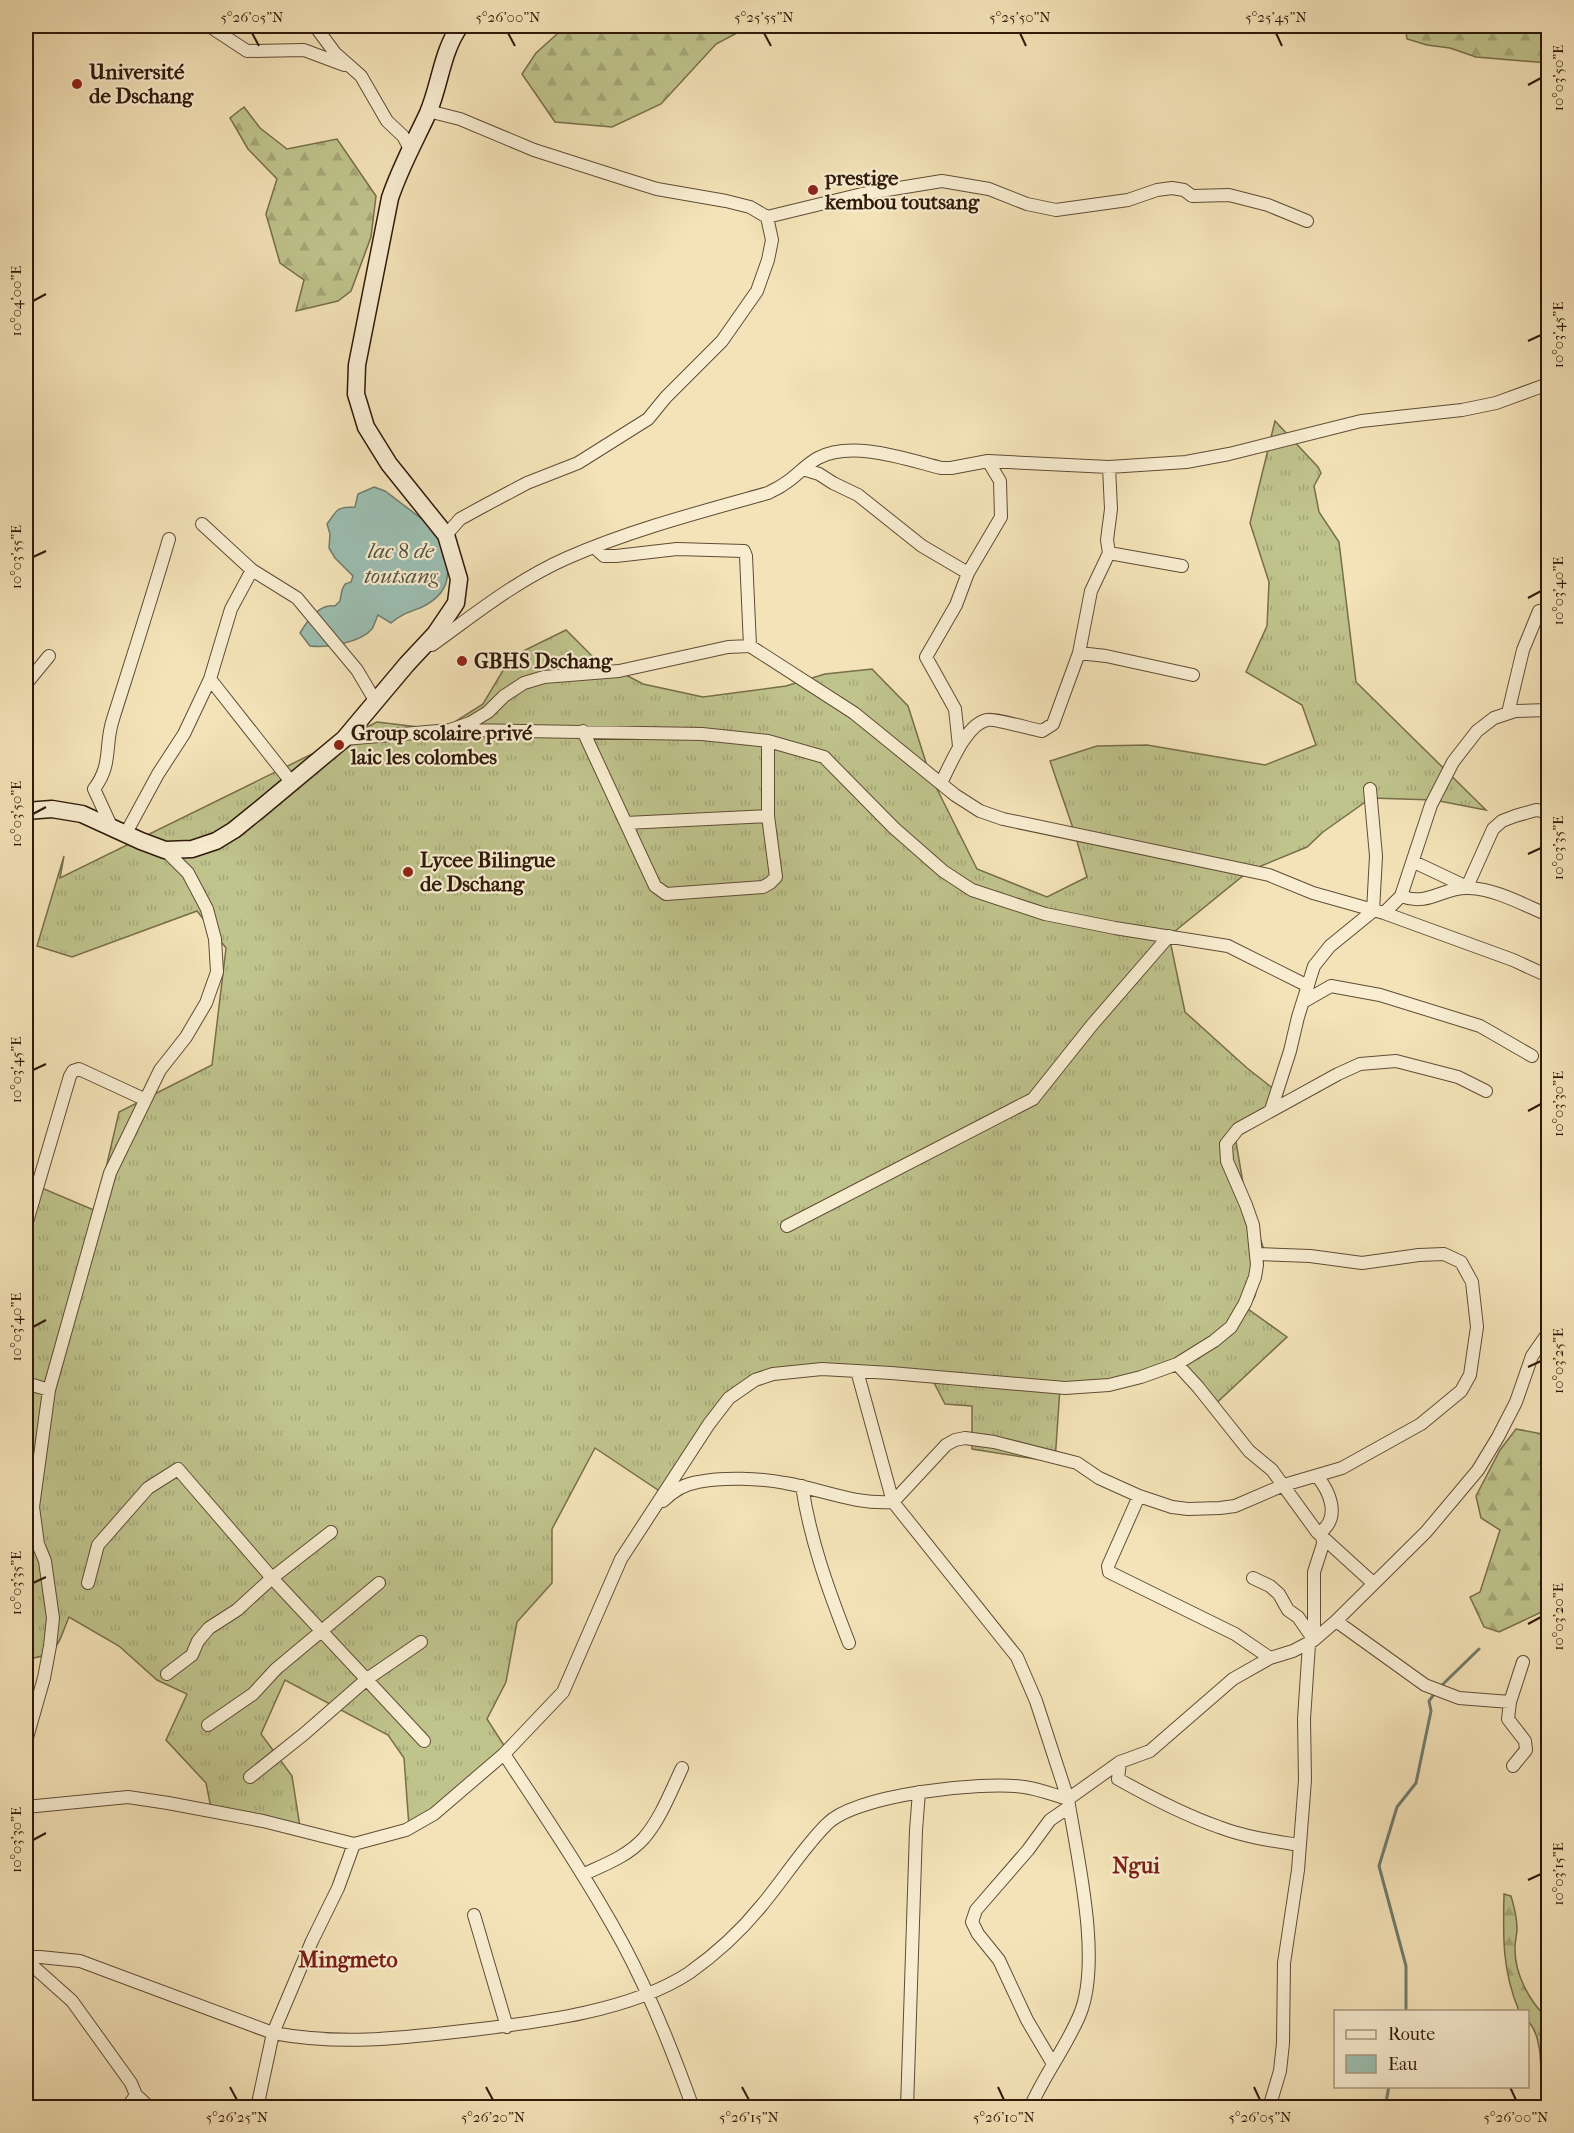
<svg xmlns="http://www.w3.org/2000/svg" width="1574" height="2133" font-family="'IM FELL French Canon',serif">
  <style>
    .grass { fill: url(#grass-tufts); stroke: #776e4a; stroke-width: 1.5 }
    .forest { fill: url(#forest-firs); stroke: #776e4a; stroke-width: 1.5 }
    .water { fill: #9cbeb1; stroke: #707c6e; stroke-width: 1.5 }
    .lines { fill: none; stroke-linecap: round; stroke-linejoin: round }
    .stream { stroke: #707c6e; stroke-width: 3 }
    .street-casing { stroke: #604c35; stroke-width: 14 }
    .secondary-casing { stroke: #2f1909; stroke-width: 19 }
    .street { stroke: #f8edd1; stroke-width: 12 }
    .secondary { stroke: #f8edd1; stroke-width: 16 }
    .ticks { fill: none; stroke: #2f1909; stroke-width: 2 }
    .poi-dot { fill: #8f2418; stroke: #f8edd1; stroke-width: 2 }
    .labels { text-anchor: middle; stroke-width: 4.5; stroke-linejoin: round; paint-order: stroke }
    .poi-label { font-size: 21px; font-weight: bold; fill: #2f1909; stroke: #f8edd1; text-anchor: start }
    .water-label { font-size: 22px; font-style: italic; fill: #555344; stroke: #f8edd1 }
    .neighbourhood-label { font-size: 22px; font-weight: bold; fill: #7a1f14; stroke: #f8edd1 }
    .neatline { fill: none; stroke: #2f1909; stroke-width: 2 }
    .ticks-label { font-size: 15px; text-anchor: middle; fill: #2f1909 }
  </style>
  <defs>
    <pattern id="grass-tufts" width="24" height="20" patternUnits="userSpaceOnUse" patternTransform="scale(1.5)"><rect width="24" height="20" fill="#bfc38c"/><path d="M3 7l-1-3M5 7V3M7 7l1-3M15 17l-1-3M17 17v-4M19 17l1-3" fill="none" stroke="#a4a777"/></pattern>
    <pattern id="forest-firs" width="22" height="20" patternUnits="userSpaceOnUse" patternTransform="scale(1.5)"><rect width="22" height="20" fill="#bfc38c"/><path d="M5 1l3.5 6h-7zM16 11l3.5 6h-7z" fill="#a4a777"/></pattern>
  </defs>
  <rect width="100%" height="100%" fill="#f4e3b8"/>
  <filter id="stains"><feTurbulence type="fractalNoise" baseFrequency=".00333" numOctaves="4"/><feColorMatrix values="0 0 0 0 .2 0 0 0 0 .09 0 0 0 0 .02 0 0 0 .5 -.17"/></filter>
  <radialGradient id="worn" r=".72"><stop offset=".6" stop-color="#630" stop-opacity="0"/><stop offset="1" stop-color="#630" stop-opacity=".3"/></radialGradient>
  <!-- grass -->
  <path class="grass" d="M1275,421L1318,467L1321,473L1314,486L1319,512L1339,542L1356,682L1486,810L1434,800L1371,798L1323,832L1307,847L1249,871L1169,936L1185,1012L1247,1068L1289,1101L1235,1136L1244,1189L1265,1253L1255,1296L1248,1309L1287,1337L1210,1409L1180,1364L1135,1379L1060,1387L1055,1462L972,1449V1406L945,1404L930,1375L867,1371L769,1376L731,1396L661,1492L595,1448L552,1529V1583L517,1622L506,1682L487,1719L507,1750L409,1827L404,1758L388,1735L285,1680L261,1734L292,1776L300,1827L211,1808L206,1783L166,1740L187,1694L157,1680L119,1646L69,1617C57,1645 59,1656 26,1659V1353L33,1330L26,1325V1195L30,1183L96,1211L119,1112L212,1065L226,948L197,911L72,957L37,946L64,856L60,878L377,722L419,727L450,725L483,704L511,657L566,630L595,659L643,684L703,697L786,686L825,674L872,669L908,706L930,775L977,869L1047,897L1087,877L1075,834L1050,761L1097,746L1147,745L1265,765L1316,745L1302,705L1246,672L1267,626L1269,582L1250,523Z"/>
  <!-- forest -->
  <path class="forest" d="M566,26H750L716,44L661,104L612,127L555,122L522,74L536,53Z
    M1405,26H1548V63L1476,57L1450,48L1427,45L1407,39Z
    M244,107L260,128L287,149L337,139L376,196L371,237L351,291L338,301L296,311L304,280L280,263L266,214L277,179L248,149L230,118Z
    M1516,1429L1548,1435V1609L1499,1632L1484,1627L1470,1597L1480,1592L1500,1530L1481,1518L1476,1496L1500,1450Z
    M1504,1894L1511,1896C1514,1906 1517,1918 1517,1929C1517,1935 1515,1941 1515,1947C1514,1974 1530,2002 1548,2019V2107H1542C1539,2081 1546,2040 1528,2021V2012L1519,2011C1502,1970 1503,1937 1504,1894Z"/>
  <!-- water -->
  <path class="water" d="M374,487L385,491L443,535C448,567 457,591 420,608C409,612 400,615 391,623L378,615C376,619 374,626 372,629C360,643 327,648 310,646L300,633C307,621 320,603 335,606L340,601L342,590L345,584L351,582L353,576L335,558L329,548L330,534L327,524C338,510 335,507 355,507L358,494Z"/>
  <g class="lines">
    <!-- stream -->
    <path class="stream" d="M1440,1687L1479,1649
      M1406,2012V1966L1379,1866L1397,1807L1416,1783L1431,1711L1429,1701L1435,1693
      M1385,2108L1389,2086"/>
    <!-- street casing -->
    <g class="street-casing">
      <path id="street" d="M209,26L247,51L304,50L344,65
        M315,26L335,53L361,76L387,121L403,136L410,149
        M428,111L460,119L534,150L628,180L657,189L726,201L750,207L767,217
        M1109,467L1111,509L1107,540L1109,553L1182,566
        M803,469L819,474L833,483L858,495L922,546L968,573
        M202,524L252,570L297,598L357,670L376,702
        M446,535L460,519L480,508L527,483L578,463L648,419L666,397L722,341L757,291L768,260L772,240L767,217L862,194L942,181L989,189L1027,204L1056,210L1128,200L1157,190L1172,188L1184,190L1192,196L1229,195L1268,205L1307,221
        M594,547L604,556H616L677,549L744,551L746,556L750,646
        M432,645C475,614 517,580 567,558C631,530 700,512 768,493C773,490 779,488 784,484C796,477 805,465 818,458C852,440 905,459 941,468H951L988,461L1109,467L1186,462L1229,454L1361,421L1462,410L1496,403L1548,384
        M1079,653L1106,656L1193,675
        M210,679L292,783
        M26,684L49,656
        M1508,713L1523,650L1539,611
        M463,730L702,734L768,741L824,757L894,828L943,871L972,890L1045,914L1115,928L1228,946L1308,986
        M583,731L655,886L666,894L763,887L770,883L776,877L768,816V741
        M344,739L450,730L470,723L488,712L504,696L524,683L544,677L619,671L728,647L750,646L854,713L955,795L980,811L1003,819L1269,875L1313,893L1384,913L1401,896L1431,805L1453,762L1477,731L1494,718L1515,711L1548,710
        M959,746L955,709L926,657L956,605L968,573L1001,517L1000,481L988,461
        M941,783C950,766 966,724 987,720C994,718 1031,729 1042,731L1053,724L1079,653L1091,591L1109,553
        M626,823L768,816
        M112,828L94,789C113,764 104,746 113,719C132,659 151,600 169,539
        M126,833L158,774L184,734L210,679L231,609L252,570
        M1414,862L1467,887L1493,829L1502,821L1515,816L1536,810L1548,812
        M1401,896C1429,907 1444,886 1469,888C1496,889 1524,905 1548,915
        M1384,913L1513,960L1548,976
        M1303,1002L1331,986L1380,995L1480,1026L1532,1056
        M1271,1110L1290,1051L1298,1017L1314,966L1330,946L1373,911L1376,856L1370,789
        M26,1225L70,1076L73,1071L79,1069L144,1099
        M787,1226L1033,1099L1092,1025L1169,936
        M1177,1364L1198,1387L1249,1451L1272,1470L1317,1532L1373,1583
        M857,1371L893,1502L1017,1657L1036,1701L1068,1799
        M26,1383L49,1390
        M802,1486C810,1540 829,1592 849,1643
        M1139,1496L1108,1566L1109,1572L1235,1634L1270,1658
        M663,1501C672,1492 684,1484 698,1482C722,1477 761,1478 785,1483C821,1489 855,1505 893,1502L946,1445L955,1440L965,1438L994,1442L1077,1463L1099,1478L1139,1496L1172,1507L1188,1509L1220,1508L1235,1506L1284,1485L1342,1468L1421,1424L1461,1391L1470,1375L1477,1327L1472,1282L1461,1262L1444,1254L1419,1255L1362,1263L1310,1256L1256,1254
        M1253,1578L1270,1586L1279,1594L1288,1610L1298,1617L1314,1640V1572L1323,1544L1322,1531C1340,1516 1330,1492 1317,1476
        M88,1583L98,1545L148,1488L178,1469L272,1578L424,1741
        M1336,1621L1425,1685L1459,1698L1510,1702
        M167,1674L192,1655L198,1641L209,1628L237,1610L272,1578L331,1532
        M208,1725L253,1694L276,1669L379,1583
        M26,1741L44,1678L50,1646L53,1618L45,1561L38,1544L33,1507L49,1390L110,1173L160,1070L186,1037L206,1003L217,972L215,939L207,909L188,873L165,850
        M504,1754C545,1816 587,1878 623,1944C651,1996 673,2052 693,2108
        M1120,1762L1118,1779C1150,1797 1184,1815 1219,1827C1245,1837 1273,1841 1300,1845
        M1513,1766L1526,1750L1525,1741L1508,1719L1510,1702L1523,1662
        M250,1777L304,1734L367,1679L421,1642
        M26,1807L128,1797L168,1803L263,1821L354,1844L406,1830L434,1814L504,1754L563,1692L621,1559L709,1424L729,1398L755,1380L773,1374L822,1369L891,1373L1065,1388L1109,1385L1141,1377L1177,1364L1214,1341L1231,1327L1245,1303L1255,1277L1257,1265L1253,1225L1246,1205L1227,1161L1226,1144L1238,1129L1338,1074L1360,1064L1396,1061L1458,1077L1486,1091
        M584,1874C604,1865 628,1856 644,1838C661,1818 671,1791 682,1768
        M474,1915L507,2027
        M26,1957H40L80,1961L273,2033C343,2046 402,2038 472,2030C540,2022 631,2011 689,1973C716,1954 741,1931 762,1905C784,1879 802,1849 827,1824C857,1794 983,1781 1024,1787C1039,1789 1054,1795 1068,1799
        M26,1960L72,2001L131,2083L136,2095L150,2108
        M1053,2064L1027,2020L999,1960L978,1934L972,1922L976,1910L1028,1850L1050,1820L1069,1807
        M127,2108L136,2095
        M257,2108L273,2033L312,1941L338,1888L354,1844
        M907,2108L916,1830L919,1792
        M1030,2108C1044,2075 1067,2046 1080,2014C1102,1960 1077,1856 1068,1799L1120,1762L1150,1751L1233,1679L1270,1658L1293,1651L1314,1640L1336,1621L1426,1532L1478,1470L1498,1437L1516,1402L1532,1356L1548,1333
        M1269,2108L1280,2071L1283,2043L1284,1963L1298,1870L1305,1780L1304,1719L1309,1644L1313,1640"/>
    </g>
    <!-- secondary casing -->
    <g class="secondary-casing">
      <path id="secondary" d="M26,811L52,809L82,814L141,841L165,850L192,849L216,841L234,830L260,809L344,739L407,664L435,634L456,603L459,579L446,535L389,464L366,427L356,394L357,365L390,198C400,168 415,141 428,113C440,85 442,51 460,26"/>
    </g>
    <!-- street -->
    <use href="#street" class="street"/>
    <!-- secondary -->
    <use href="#secondary" class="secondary"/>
  </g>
  <!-- ticks -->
  <path class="ticks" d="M252,33L259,46M508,33L515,46M764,33L771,46M1020,33L1026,46M1276,33L1282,46M1528,85L1541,78M33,301L46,294M1528,341L1541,335M33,557L46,551M1528,598L1541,591M33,814L46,807M1528,854L1541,848M33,1070L46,1064M1528,1111L1541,1104M33,1327L46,1320M1528,1367L1541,1361M33,1583L46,1577M1528,1624L1541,1617M33,1840L46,1833M1528,1880L1541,1874M230,2087L237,2100M486,2087L493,2100M742,2087L749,2100M998,2087L1004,2100M1254,2087L1260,2100M1510,2087L1516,2100"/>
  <!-- markers -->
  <g class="poi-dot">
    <circle cx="77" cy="84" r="6"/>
    <circle cx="813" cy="190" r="6"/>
    <circle cx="462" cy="661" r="6"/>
    <circle cx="339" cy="745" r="6"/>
    <circle cx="408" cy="872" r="6"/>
  </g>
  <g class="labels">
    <!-- poi labels -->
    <g class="poi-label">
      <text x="89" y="79">Université<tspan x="89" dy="24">de Dschang</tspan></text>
      <text x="825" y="185">prestige<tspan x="825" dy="24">kembou toutsang</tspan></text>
      <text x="474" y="668">GBHS Dschang</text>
      <text x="351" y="740">Group scolaire privé<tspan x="351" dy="24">laic les colombes</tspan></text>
      <text x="420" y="867">Lycee Bilingue<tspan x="420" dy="24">de Dschang</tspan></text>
    </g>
    <!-- water labels -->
    <g class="water-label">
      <text x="401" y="558">lac 8 de<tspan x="401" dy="25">toutsang</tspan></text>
    </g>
    <!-- neighbourhood labels -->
    <g class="neighbourhood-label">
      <text x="1136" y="1873">Ngui</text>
      <text x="348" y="1967">Mingmeto</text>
    </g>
  </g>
  <!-- margin -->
  <rect width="1574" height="2133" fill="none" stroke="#f4e3b8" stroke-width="66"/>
  <!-- legend -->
  <rect x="1334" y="2010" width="195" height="78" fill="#f8edd1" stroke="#a89881" stroke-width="1.5"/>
  <rect x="1346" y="2030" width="30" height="9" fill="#f8edd1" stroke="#a89881" stroke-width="1.5"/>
  <text x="1388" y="2040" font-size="18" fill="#2f1909">Route</text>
  <rect x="1346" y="2055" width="30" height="18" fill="#9cbeb1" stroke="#a89881" stroke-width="1.5"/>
  <text x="1388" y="2070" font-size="18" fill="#2f1909">Eau</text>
  <rect x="33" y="33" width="1508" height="2067" class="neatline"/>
  <g class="ticks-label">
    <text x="252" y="22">5°26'05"N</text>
    <text x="508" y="22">5°26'00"N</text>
    <text x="764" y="22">5°25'55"N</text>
    <text x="1020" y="22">5°25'50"N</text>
    <text x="1276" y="22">5°25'45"N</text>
    <text transform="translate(1558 78) rotate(-90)" y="5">10°03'50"E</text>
    <text transform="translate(16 301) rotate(-90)" y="5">10°04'00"E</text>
    <text transform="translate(1558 335) rotate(-90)" y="5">10°03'45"E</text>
    <text transform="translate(16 557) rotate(-90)" y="5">10°03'55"E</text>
    <text transform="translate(1558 591) rotate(-90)" y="5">10°03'40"E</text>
    <text transform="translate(16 814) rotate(-90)" y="5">10°03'50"E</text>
    <text transform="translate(1558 848) rotate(-90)" y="5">10°03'35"E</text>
    <text transform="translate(16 1070) rotate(-90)" y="5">10°03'45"E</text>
    <text transform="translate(1558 1104) rotate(-90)" y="5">10°03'30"E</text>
    <text transform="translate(16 1327) rotate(-90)" y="5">10°03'40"E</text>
    <text transform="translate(1558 1361) rotate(-90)" y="5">10°03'25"E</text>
    <text transform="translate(16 1583) rotate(-90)" y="5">10°03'35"E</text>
    <text transform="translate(1558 1617) rotate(-90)" y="5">10°03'20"E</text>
    <text transform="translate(16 1840) rotate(-90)" y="5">10°03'30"E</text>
    <text transform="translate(1558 1874) rotate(-90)" y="5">10°03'15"E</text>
    <text x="237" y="2122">5°26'25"N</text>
    <text x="493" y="2122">5°26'20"N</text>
    <text x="749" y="2122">5°26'15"N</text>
    <text x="1004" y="2122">5°26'10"N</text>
    <text x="1260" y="2122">5°26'05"N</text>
    <text x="1516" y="2122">5°26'00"N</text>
  </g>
  <rect width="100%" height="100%" filter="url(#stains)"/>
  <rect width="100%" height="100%" fill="url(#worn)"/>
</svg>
